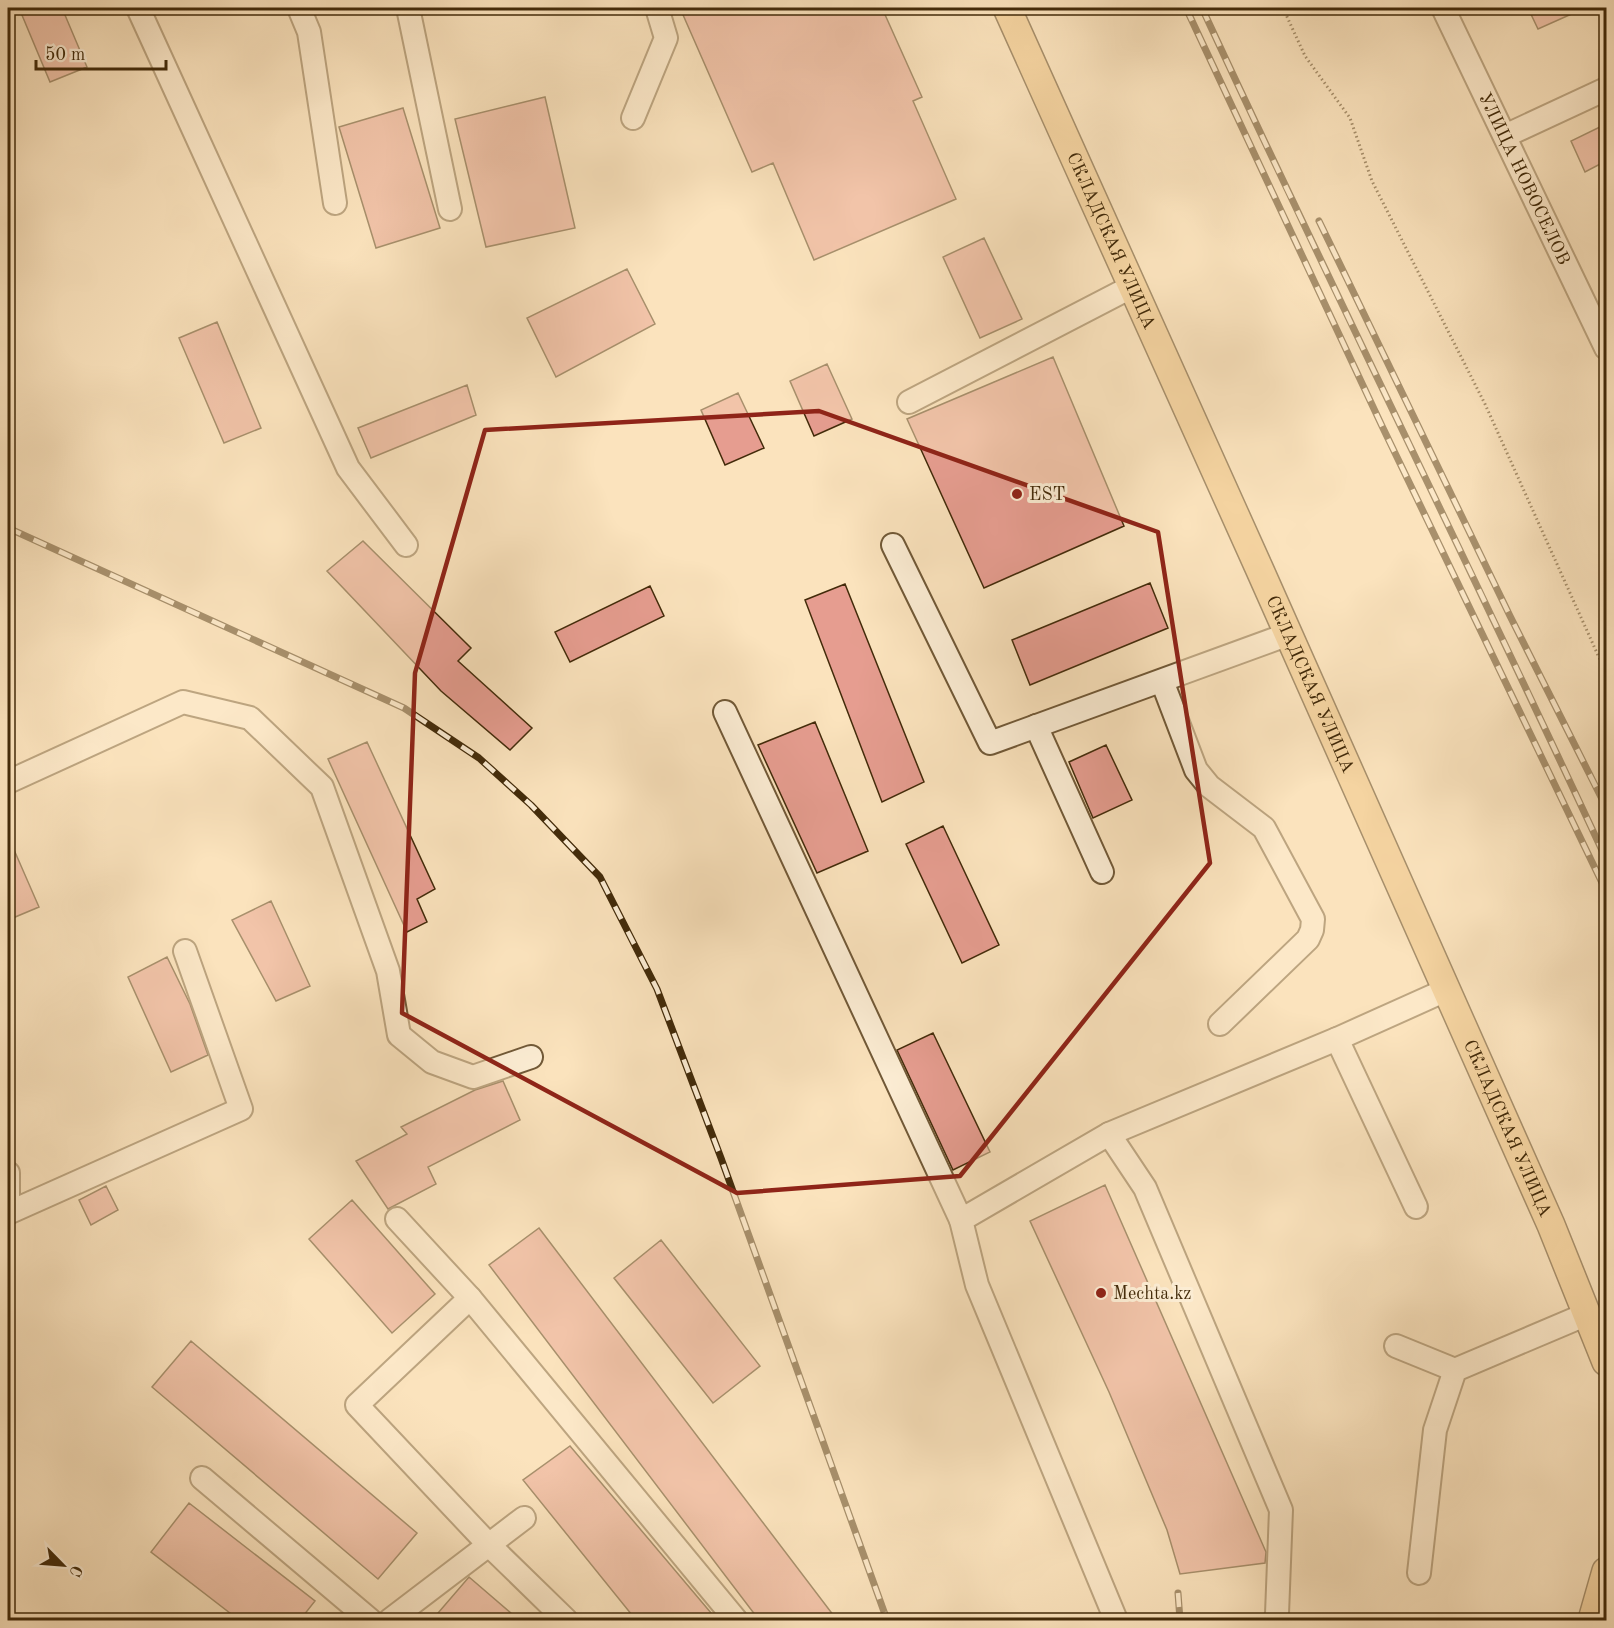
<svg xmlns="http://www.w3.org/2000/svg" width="1614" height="1628" font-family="'Old Standard TT',serif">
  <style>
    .building { fill: #e69d90; stroke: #432b0a; stroke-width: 1.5 }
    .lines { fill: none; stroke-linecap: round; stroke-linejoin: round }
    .minor-casing { stroke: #715937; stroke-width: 26 }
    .major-casing { stroke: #432b0a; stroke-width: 30 }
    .path { stroke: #432b0a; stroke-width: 3; stroke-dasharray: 1.5 3; stroke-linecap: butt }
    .minor { stroke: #fcedd4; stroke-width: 22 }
    .major { stroke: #eec27e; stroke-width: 27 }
    .rail-casing { stroke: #432b0a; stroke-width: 7 }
    .rail { stroke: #fcedd4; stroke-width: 4.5; stroke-dasharray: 14; stroke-linecap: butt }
    .marked { fill: none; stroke: #8f2418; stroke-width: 4.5; stroke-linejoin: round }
    .poi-dot { fill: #8f2418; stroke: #fcedd4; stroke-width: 2 }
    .labels { text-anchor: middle; stroke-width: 6; stroke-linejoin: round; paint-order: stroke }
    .street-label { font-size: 18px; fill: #432b0a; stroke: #fcedd4 }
    .poi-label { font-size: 18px; fill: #432b0a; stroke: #fcedd4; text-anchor: start }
  </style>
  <rect width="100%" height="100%" fill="#fbe3bd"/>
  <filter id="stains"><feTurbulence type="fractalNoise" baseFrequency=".00333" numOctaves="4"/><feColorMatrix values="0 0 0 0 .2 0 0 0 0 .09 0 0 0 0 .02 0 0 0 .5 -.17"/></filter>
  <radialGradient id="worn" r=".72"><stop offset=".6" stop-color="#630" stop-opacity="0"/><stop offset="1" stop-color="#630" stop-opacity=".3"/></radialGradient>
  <!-- building -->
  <path class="building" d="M19,8H62L87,67L50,82Z
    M680,8H882L922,97L913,101L956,199L814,260L773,163L752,172Z
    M1528,8H1585L1538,29Z
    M545,97L575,228L486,247L455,119Z
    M403,108L440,228L376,248L339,127Z
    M1606,124V161L1585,172L1571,141Z
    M984,238L1022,319L980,338L943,257Z
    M627,269L655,324L556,377L527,318Z
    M217,322L261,428L224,443L179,338Z
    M1053,357L1124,526L984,588L907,419Z
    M827,364L852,419L814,436L790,381Z
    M467,385L476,415L371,458L358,428Z
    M738,393L764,448L725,465L701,410Z
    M363,541L471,648L458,661L532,728L510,750L441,691L327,571Z
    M1150,583L1168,628L1030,685L1012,640Z
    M845,584L924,782L882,802L805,600Z
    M650,586L664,616L570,662L555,632Z
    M815,722L868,851L817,873L758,745Z
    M367,742L435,889L417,899L427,922L407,932L328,759Z
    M1106,745L1132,800L1093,818L1069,762Z
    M943,826L999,945L962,963L906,844Z
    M8,836L39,907L8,920Z
    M271,901L310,986L276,1001L232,920Z
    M167,957L190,1004L208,1055L171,1072L128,977Z
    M933,1033L990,1152L953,1170L897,1050Z
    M503,1081L520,1120L428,1167L436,1184L388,1209L356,1161L407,1134L401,1127L475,1090Z
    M1105,1185L1266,1552L1265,1563L1180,1574L1167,1530L1109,1392L1030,1221Z
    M106,1186L118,1210L91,1225L79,1200Z
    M352,1200L435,1294L392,1333L309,1239Z
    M539,1228L837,1620H759L489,1265Z
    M661,1240L760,1366L713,1403L614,1278Z
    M191,1341L417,1533L378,1579L152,1387Z
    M570,1446L717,1620H636L523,1480Z
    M189,1503L315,1601L300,1620H239L151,1552Z
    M469,1577L519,1620H432Z"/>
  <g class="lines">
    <!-- minor casing -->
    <g class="minor-casing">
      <g id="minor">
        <path d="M138,8L348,468L406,545"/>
        <path d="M299,8L309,32L335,203"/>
        <path d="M408,8L450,209"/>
        <path id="s1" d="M1443,8L1606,348"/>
        <path d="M633,118L666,38L657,8"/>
        <path d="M1505,136L1606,89"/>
        <path d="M909,402L1133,286"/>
        <path d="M893,545L990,743L1289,634"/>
        <path d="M1162,681L1196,770L1209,786L1264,828L1313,919L1312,930L1308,939L1220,1024"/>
        <path d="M725,712L961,1220"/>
        <path d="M1036,726L1102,872"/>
        <path d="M8,782L183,702L250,718L322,787L388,971L399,1035L432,1062L473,1077L531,1057"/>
        <path d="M1337,1039L1416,1207"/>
        <path d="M1109,1134L1145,1188L1281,1510L1277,1614L1275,1620"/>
        <path d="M8,1173V1198"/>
        <path d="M8,1213L241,1109L185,951"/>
        <path d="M397,1219L470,1298"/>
        <path d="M1396,1346L1455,1370"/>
        <path d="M202,1478L370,1620"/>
        <path d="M1419,1573L1435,1430L1455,1370L1587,1314"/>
        <path d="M390,1620L524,1518"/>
        <path d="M566,1620L489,1545L357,1405L470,1298L736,1620"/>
        <path d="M1116,1620L977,1285L961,1220L1109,1134L1337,1039L1446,990"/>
      </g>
    </g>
    <!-- major casing -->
    <g class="major-casing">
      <g id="major">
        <path id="s2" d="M1007,8L1259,568L1551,1225L1606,1362"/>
        <path d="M1592,1620L1606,1571"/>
      </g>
    </g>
    <!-- path -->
    <path class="path" d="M1283,8L1305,56L1350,118L1372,181L1485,404L1606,673"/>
    <!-- minor -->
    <use href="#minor" class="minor"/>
    <!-- major -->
    <use href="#major" class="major"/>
    <!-- rail casing -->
    <g class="rail-casing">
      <path id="rail" d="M1186,8L1382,426L1606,891
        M1202,8C1334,293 1474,574 1606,859
        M1319,221L1510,616L1606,807
        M8,528L404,708L479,758L531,805L600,877L657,989L721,1158L887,1620
        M1178,1593L1180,1620"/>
    </g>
    <!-- rail -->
    <use href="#rail" class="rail"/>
  </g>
  <!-- marked area -->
  <path d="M0 0H1614V1628H0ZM819,411L1158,532L1210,863L960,1176L737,1193L402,1013L415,673L485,430Z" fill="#fbe3bd" fill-opacity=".55" fill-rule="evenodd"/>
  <path class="marked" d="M819,411L1158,532L1210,863L960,1176L737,1193L402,1013L415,673L485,430Z"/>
  <!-- markers -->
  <g class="poi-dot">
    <circle cx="1017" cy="494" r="6"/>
    <circle cx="1101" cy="1293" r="6"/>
  </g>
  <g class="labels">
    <!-- street labels -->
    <g class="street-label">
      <text dy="6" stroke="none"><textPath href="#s1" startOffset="189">УЛИЦА НОВОСЕЛОВ</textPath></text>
      <text dy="6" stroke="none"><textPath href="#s2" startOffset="255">СКЛАДСКАЯ УЛИЦА</textPath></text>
      <text dy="6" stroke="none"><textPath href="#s2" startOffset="741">СКЛАДСКАЯ УЛИЦА</textPath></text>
      <text dy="6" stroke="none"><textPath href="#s2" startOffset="1227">СКЛАДСКАЯ УЛИЦА</textPath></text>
    </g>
    <!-- poi labels -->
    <g class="poi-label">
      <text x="1029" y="500">EST</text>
      <text x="1113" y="1299">Mechta.kz</text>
    </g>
  </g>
  <!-- margin -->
  <rect width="1614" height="1628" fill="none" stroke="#fbe3bd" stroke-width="30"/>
  <rect x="9" y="9" width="1596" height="1610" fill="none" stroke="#432b0a" stroke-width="3"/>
  <rect x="15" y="15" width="1584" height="1598" fill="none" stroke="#432b0a" stroke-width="1.5"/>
  <!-- north arrow -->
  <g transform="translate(63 1565) rotate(115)" stroke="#fcedd4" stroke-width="4.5" paint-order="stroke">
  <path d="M0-4.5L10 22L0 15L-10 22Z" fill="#432b0a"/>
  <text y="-9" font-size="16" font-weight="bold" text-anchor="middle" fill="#432b0a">С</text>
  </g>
  <!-- scale -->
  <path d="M36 60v9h130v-9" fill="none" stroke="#432b0a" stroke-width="3"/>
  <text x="45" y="60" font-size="18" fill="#432b0a" stroke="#fcedd4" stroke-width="4.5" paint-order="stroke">50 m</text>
  <rect width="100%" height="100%" filter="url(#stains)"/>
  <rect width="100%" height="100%" fill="url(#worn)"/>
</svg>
